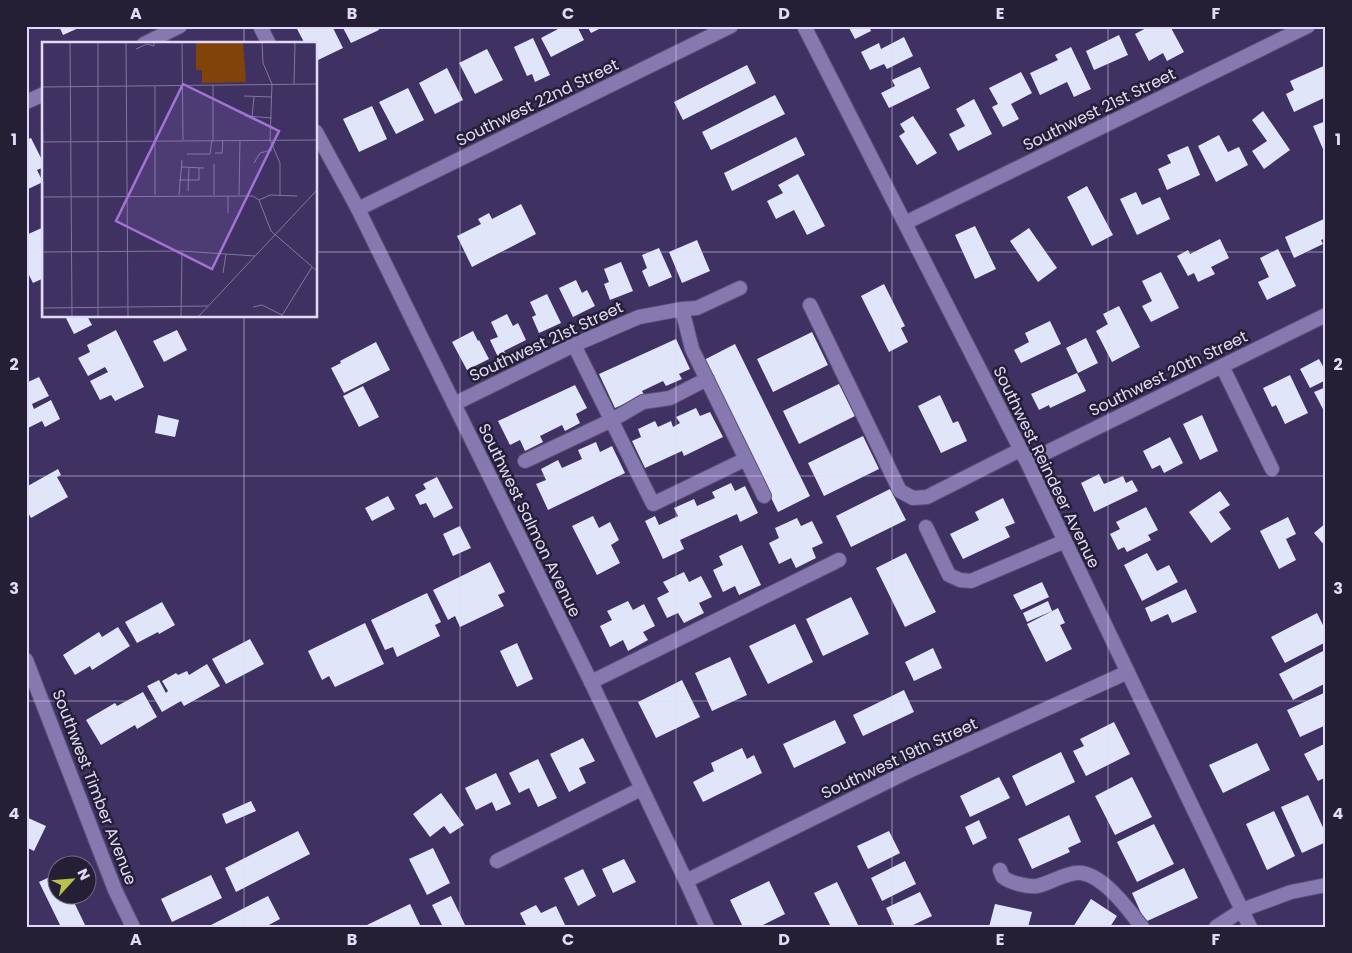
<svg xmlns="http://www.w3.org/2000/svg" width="1352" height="953" font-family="Poppins,sans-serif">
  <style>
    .building { fill: #e0e5f9 }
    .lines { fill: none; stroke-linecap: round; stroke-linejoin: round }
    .minor-casing { stroke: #5b4f78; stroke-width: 16 }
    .secondary-casing { stroke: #5b4f78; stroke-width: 16 }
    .minor { stroke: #8679b0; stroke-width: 14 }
    .secondary { stroke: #8679b0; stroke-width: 14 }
    .grid { fill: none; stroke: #e1dbf9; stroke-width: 1; stroke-opacity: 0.55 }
    .labels { text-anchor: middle; stroke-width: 5; stroke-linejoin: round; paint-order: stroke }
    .street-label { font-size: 16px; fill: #e1dbf9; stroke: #241f35 }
    .inset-road { fill: none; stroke: #80769e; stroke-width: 1 }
    .view { fill: #a472d6; fill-opacity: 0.15; stroke: #a472d6; stroke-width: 2.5 }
    .inset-edge { fill: none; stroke: #e1dbf9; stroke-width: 2.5 }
    .neatline { fill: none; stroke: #e1dbf9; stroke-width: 2 }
    .grid-label { font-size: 16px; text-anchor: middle; font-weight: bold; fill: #e1dbf9 }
  </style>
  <rect width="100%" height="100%" fill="#3f3262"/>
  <!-- building -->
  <path class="building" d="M59,26H83L63,35Z
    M297,26H332L343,48L316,61V44H305L296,27Z
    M342,26H377L379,30L351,43Z
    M559,26H577L584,40L551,57L541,38L560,28Z
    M587,26H605L591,33Z
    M848,26H869L871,31L855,39Z
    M1150,26H1170L1184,52L1167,61L1163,53L1149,61L1135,34Z
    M1119,35L1128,55L1094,70L1086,51Z
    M904,37L913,56L887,69L884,64L870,70L861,52L879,43L881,49Z
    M533,38L550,75L535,82L532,74L527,76L514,47Z
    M1071,47L1091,89L1074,97L1067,82L1040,95L1030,73L1058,60L1055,55Z
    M487,49L503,80L475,94L459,63Z
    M747,65L756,83L683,120L674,102Z
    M1326,65V97L1294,112L1286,94L1294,90L1290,81Z
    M920,67L930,88L889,108L881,93L895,86L892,80Z
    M447,68L463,100L435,114L419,83Z
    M1021,72L1032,93L1011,104L1019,119L1003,127L992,107L998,104L989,88Z
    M408,88L424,120L396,134L379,102Z
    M775,95L785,114L711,150L702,132Z
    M974,99L992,134L958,151L949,134L965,126L956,109Z
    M372,106L387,139L359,152L343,119Z
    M1263,111L1290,150L1264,169L1252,151L1267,141L1252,120Z
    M913,116L937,153L917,165L899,136L905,132L900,124Z
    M1326,121V148L1323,149L1313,126Z
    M1219,135L1228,152L1239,147L1248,165L1216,182L1198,146Z
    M796,137L805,155L732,191L724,173Z
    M31,138L44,164V167L37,170L43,182L26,190V140Z
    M1188,146L1200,175L1167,190L1158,169L1171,163L1167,155Z
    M798,174L825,226L807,235L794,210L776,219L767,201L783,193L778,185Z
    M1087,186L1113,235L1092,246L1067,197Z
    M1136,192L1142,205L1160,197L1170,219L1137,235L1120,199Z
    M521,204L536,234L472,267L457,236L481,224L478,219L489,213L492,219Z
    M1326,218V238L1321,240L1323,244L1294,258L1285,237Z
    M975,226L996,269L975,279L955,235Z
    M44,227V278L33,283L26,269V235Z
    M1029,228L1057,268L1038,282L1010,241Z
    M1220,239L1229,258L1211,267L1215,274L1198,282L1194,273L1188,276L1177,256L1188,250L1190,254Z
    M697,240L710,271L682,283L669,252Z
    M659,248L672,277L649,287L642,271L647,268L642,255Z
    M1278,249L1296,286L1267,300L1258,282L1269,277L1260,258Z
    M621,262L633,291L610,300L604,284L609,282L604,269Z
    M1161,272L1179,308L1151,322L1142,306L1152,301L1142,281Z
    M576,280L582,293L587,290L595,306L573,317L559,288Z
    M884,284L905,326L901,328L908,342L889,352L861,296Z
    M547,294L561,323L539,333L532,317L536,315L530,302Z
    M1119,306L1140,347L1112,362L1096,331L1108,324L1103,314Z
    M507,314L513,326L518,323L526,340L504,351L505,353L498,357L490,340L498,337L491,322Z
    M65,316H87L92,325L74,334Z
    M1050,321L1061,344L1021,363L1014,350L1029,342L1025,333Z
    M116,330L144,387L115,401L111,395L100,400L90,381L108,372L105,367L88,376L78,358L90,352L87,345Z
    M177,330L187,350L164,362L153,341Z
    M473,331L478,341L479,340L489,359L467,370L452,342Z
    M812,332L828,365L773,392L757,359Z
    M1086,338L1098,363L1078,373L1066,348Z
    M676,339L690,369L679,374L682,379L666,386L663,381L642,391L644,395L615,408L599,374Z
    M376,342L390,370L344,393L331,368L341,363L340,361Z
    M735,344L810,496L778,512L704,360Z
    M1319,359L1326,372V380L1310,388L1300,369Z
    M1077,373L1086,391L1050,408L1049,405L1039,410L1031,394Z
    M1290,375L1308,413L1285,424L1276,405L1272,407L1263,388Z
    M39,377L49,396L32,404L34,409L51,400L60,419L45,427L42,421L26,429V379L28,382Z
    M839,384L855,416L799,444L783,411Z
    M575,385L587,408L576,414L580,423L565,431L562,425L540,436L543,442L525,451L520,440L510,445L498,421Z
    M363,386L379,417L359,427L343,396Z
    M1326,387V410L1324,411L1314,392Z
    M940,395L953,423L958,421L967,441L941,453L918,406Z
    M696,408L700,416L710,412L723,437L684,456L682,451L645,468L632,441L641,437L638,429L655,421L658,427L671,421L673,427L680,423L676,417Z
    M158,415L179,420L175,437L155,433Z
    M1202,415L1218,451L1200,460L1183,424Z
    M863,436L879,469L824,496L808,463Z
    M1170,437L1183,463L1164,473L1160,465L1152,469L1143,451Z
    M596,442L600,452L612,446L625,473L548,510L536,484L546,480L541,469L558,460L562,468L582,459L578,450Z
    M58,469L61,475L57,477L68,497L31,518L26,509V487Z
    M1099,474L1104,484L1123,476L1126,483L1132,480L1138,491L1094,512L1081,483Z
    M437,477L453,508L434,518L426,503L420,505L415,495L426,489L423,484Z
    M731,483L735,491L745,486L758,513L740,522L737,514L680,540L684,549L663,559L645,521L655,516L659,525L678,516L674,508L694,499L697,506L715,498L712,492Z
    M890,489L906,520L851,547L836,516Z
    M1220,491L1230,505L1219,512L1231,529L1211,543L1189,512Z
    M388,496L395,509L372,521L365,508Z
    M1003,498L1015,523L1005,527L1010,537L963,559L950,534L979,520L975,512Z
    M1146,507L1158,530L1148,535L1151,540L1127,552L1124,547L1118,550L1110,534L1120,529L1116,522Z
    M593,516L599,528L610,522L619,540L611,545L620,563L597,575L572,526Z
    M1288,517L1296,534L1286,539L1296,560L1279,569L1260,531Z
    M797,518L801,526L812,521L823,543L812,548L816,558L796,568L791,558L779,564L769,543L779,538L775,528Z
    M1326,523V547L1314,533Z
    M460,526L471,548L453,556L443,534Z
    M742,545L761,585L739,595L735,586L723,592L713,570L723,565L719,556Z
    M906,553L936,612L905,627L876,568Z
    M1147,553L1157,571L1169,565L1178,582L1142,601L1124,565Z
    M490,562L505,592L498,595L504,606L460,627L455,616L448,620L433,590Z
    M684,572L689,582L701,576L712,597L699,603L704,613L684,623L678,613L667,618L657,598L669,592L663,582Z
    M1042,582L1049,597L1021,610L1013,595Z
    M1186,589L1197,612L1172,623L1168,614L1151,622L1145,608Z
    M427,593L441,622L435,625L440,636L397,657L393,647L385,650L371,620Z
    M851,597L869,634L823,656L806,619Z
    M628,601L633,610L644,604L655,626L643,632L648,640L628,651L623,640L610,647L600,626L612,620L607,611Z
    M1048,601L1052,611L1027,622L1023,613Z
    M162,602L175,625L159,634L158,632L137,643L125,622Z
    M1058,608L1065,623L1060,625L1072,649L1046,662L1027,624Z
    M1317,613L1326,631V642L1285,663L1271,637Z
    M365,623L384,664L335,687L329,676L322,680L308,651Z
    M795,624L813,662L768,684L749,646Z
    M118,627L130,646L92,670L90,666L75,675L63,655L99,632L102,637Z
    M250,639L264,664L226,684L212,659Z
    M517,643L533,679L517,687L500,651Z
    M933,648L942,668L914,681L905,662Z
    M1323,651L1326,656V683L1293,700L1279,674Z
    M730,657L747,695L712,711L695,673Z
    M207,664L220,686L184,706L181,701L162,712L147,686L159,680L166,693L168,691L162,681L176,673L178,675L187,671L189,675Z
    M682,680L700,717L656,738L638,702Z
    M904,690L914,712L863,736L853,715Z
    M143,692L157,717L137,729L135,725L101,745L86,720L115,703L117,706Z
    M1326,692V725L1300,737L1287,710Z
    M835,720L846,743L794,768L783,744Z
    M1114,722L1130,754L1086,776L1073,751L1084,746L1080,739Z
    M583,738L595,761L579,768L586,783L569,792L550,754Z
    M1257,743L1270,770L1223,793L1209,765Z
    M1326,743V777L1318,781L1304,754Z
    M742,748L747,759L754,755L762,773L703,802L693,782L714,771L711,763Z
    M1061,752L1075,782L1026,806L1012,776Z
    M538,759L557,798L538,807L529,788L519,793L509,773Z
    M496,773L511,804L496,811L492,802L476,810L465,788Z
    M999,777L1010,798L970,817L960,796Z
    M1132,777L1152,817L1115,835L1095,796Z
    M441,793L464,825L450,834L444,826L430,837L413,814Z
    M1308,795L1326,834V842L1302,853L1281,807Z
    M251,801L256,811L226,824L222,814Z
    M1274,811L1295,856L1267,870L1246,824Z
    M1069,815L1081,842L1068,848L1070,852L1032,869L1018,839Z
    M26,817L46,826L34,851L26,847Z
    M979,820L987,838L973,845L965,827Z
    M1154,824L1174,864L1137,882L1117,842Z
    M298,831L310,854L236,892L225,868Z
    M889,831L900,853L868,869L857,846Z
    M433,848L450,883L427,895L409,859Z
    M624,859L636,882L613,893L602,869Z
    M905,861L916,884L882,901L871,878Z
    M1184,868L1198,898L1145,922L1132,893Z
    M583,869L596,896L578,906L564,878Z
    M58,873V896H71L86,927H61L39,882Z
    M211,875L222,898L172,922L161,899Z
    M769,881L785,914L759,927H743L730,900Z
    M837,882L859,927H831L814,893Z
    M920,892L932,916L909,927H895L886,908Z
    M268,896L280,919L265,927H207Z
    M451,896L466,927H443L432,905Z
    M1091,899L1117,916L1110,927H1073Z
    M410,904L421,927H368L367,925Z
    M995,904L1032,912L1028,927H989Z
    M536,905L541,913L556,906L566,927H527L520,913Z"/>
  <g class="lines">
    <!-- minor casing -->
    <g class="minor-casing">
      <path id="minor" d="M804,26L1027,462L1250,927
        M144,44L180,26
        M26,102L44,94
        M358,209L731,26
        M905,223L1308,26
        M810,305L900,491L913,498L927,497L1020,450
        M682,309L692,349L764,496
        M574,345L653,504L746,459
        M1222,366L1272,469
        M454,404L574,345L639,317L682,309L697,308L740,288
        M525,461L612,420L643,402L670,398L707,379
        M1027,462L1326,315
        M926,527L949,575L960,580L971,581L1065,541
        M26,660L115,890L133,927
        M591,682L839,560
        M497,861L641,789
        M1000,870C1001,872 1002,876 1003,877C1010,883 1028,887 1037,886C1049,884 1068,871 1082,873C1105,877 1128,909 1142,927
        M686,881L911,770L1128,672
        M1216,927L1242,910L1291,892L1326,885"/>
    </g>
    <!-- secondary casing -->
    <g class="secondary-casing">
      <path id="secondary" d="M260,26L269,44
        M316,132L358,209L591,682L686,881L707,927"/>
    </g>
    <!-- minor -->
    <use href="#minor" class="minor"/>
    <!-- secondary -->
    <use href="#secondary" class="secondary"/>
  </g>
  <!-- grid -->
  <path class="grid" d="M244,26V44M460,26V927M676,26V927M892,26V927M1108,26V927M26,252H44M316,252H1326M244,316V927M26,476H1326M26,701H1326"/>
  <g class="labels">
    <!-- street labels -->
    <g class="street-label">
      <text transform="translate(537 102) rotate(-26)" y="6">Southwest 22nd Street</text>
      <text transform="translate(1099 109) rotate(-26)" y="6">Southwest 21st Street</text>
      <text transform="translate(546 341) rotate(-25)" y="6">Southwest 21st Street</text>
      <text transform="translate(1168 373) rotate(-26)" y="6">Southwest 20th Street</text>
      <text transform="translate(1047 467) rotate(64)" y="6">Southwest Reindeer Avenue</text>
      <text transform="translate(530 520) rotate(64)" y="6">Southwest Salmon Avenue</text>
      <text transform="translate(899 758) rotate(-25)" y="6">Southwest 19th Street</text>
      <text transform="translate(95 787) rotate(69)" y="6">Southwest Timber Avenue</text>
    </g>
  </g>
  <!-- overview -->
  <g transform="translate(42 42)">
    <rect width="275" height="275" fill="#3f3262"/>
    <path d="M154,0H201L204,40L160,41V28H154Z" fill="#82430b"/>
    <path class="inset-road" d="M28,0L30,275M84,0L86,275M140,0L141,98M220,0L221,21L230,42L228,98L238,121V153M94,7L105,2L112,4V0M252,42L253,0M171,43V98M113,44V153M0,45L275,42M202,54L230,55M0,74L1,100M203,74L230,76M210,75L212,55M0,100L275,98M173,111H180L181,98M145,112H168L170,98M212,121L218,111L230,108M172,122V153M139,125L162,126M137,138H157V126M1,140V275M146,149L147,126M137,153L140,118M197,153L198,98M186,154V171M0,155L211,154L217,158L229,189L275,229M217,158L228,153L255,154M1,210L140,209L213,214M181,231L184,212M211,265L220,263L240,273M2,266L166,264M56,275V0M139,275L140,209M156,275L275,148M239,275L270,225"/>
    <path class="view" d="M141,42L237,89L170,227L74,179Z"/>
    <rect width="275" height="275" class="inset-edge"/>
  </g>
  <!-- border -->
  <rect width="1352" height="953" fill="none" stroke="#241f35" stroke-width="55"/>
  <!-- north arrow -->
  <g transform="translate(72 880) rotate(64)"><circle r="24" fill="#241f35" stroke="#706a83"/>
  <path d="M0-4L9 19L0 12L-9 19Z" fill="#b6c249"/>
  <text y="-8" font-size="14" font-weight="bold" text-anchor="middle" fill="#e1dbf9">N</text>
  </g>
  <rect x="28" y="28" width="1296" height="898" class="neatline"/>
  <g class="grid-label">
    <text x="136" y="19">A</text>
    <text x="352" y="19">B</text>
    <text x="568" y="19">C</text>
    <text x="784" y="19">D</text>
    <text x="1000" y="19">E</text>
    <text x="1216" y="19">F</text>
    <text x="14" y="145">1</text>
    <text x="1338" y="145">1</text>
    <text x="14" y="370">2</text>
    <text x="1338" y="370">2</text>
    <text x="14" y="594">3</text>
    <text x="1338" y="594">3</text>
    <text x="14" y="819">4</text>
    <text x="1338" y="819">4</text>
    <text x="136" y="945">A</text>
    <text x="352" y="945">B</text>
    <text x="568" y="945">C</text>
    <text x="784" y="945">D</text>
    <text x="1000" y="945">E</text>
    <text x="1216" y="945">F</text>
  </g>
</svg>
